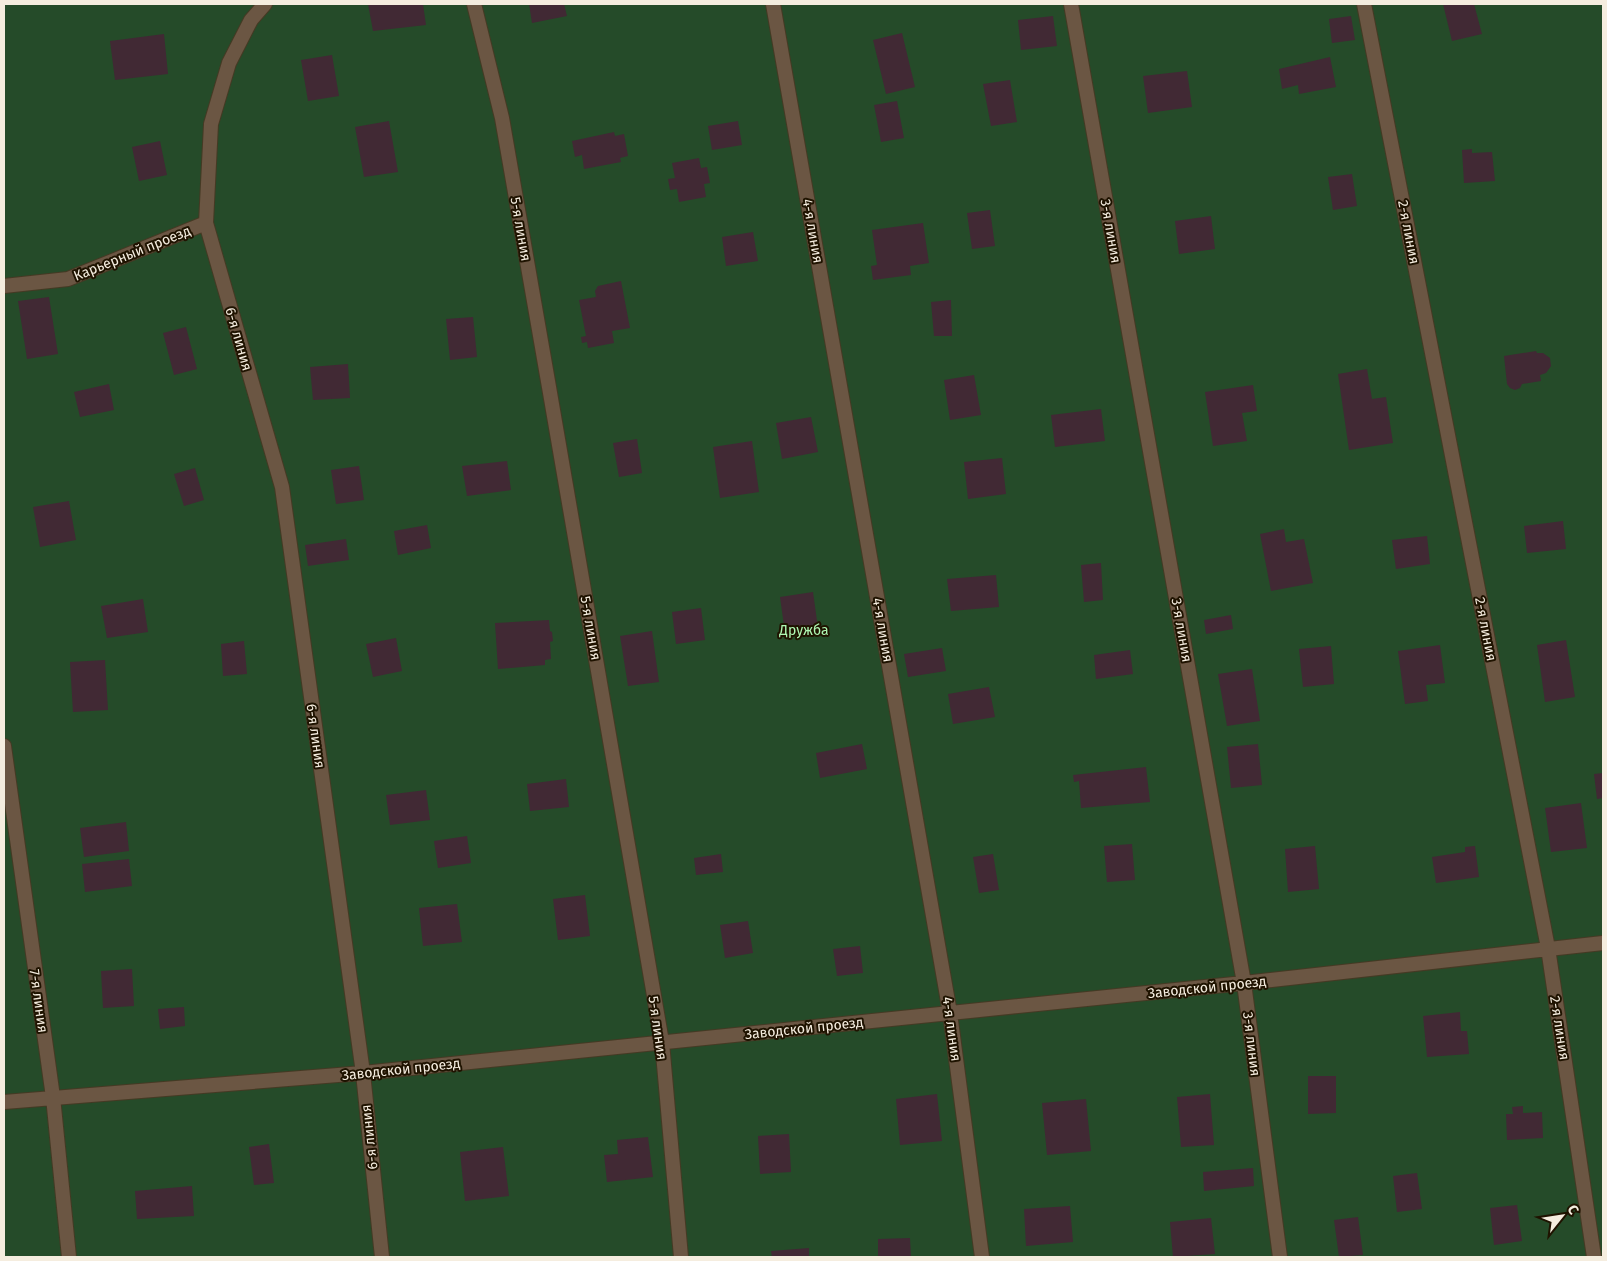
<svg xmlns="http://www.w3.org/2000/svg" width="1607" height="1261" font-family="'Fira Sans',sans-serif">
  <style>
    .green { fill: #254b29 }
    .building { fill: #412934 }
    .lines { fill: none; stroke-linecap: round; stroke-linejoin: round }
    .minor-casing { stroke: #453a24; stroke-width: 16 }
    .minor { stroke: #6b5643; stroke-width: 14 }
    .labels { text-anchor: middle; stroke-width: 4; stroke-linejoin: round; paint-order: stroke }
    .street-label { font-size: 14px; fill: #f5eddf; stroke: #1f1300 }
    .park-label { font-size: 14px; fill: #aff8b3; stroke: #1f1300 }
  </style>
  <rect width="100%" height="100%" fill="#281d06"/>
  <!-- green -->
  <path class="green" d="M4,4H1603V1257H4Z"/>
  <!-- building -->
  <path class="building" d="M368,4H423L426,25L373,31Z
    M529,4H564L567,16L532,23Z
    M1443,4H1474L1482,34L1452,41Z
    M1053,16L1057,46L1021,50L1018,20Z
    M1351,16L1355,40L1332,43L1329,19Z
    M902,33L915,87L886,94L873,40Z
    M164,34L168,74L115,80L110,41Z
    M332,55L339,96L308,101L301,60Z
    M1330,57L1336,87L1299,94L1298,85L1282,89L1279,69Z
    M1187,71L1192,107L1148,113L1143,76Z
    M1010,80L1017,122L991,126L983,84Z
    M897,101L904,138L881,142L874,105Z
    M389,121L398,172L364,177L355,127Z
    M738,121L742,145L712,150L708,126Z
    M614,132L615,136L624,134L628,156L620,158L621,162L584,169L582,155L575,157L572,141Z
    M160,141L167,175L139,181L132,147Z
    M1472,149V153L1492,152L1495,181L1464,183L1462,150Z
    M699,158L701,168L707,167L710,183L704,184L706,197L679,202L677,189L670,190L668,179L675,178L672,163Z
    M1352,174L1357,206L1333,210L1328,177Z
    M990,210L995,246L972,249L967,213Z
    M1211,216L1215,249L1179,254L1175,221Z
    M923,223L929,263L910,266L911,275L873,280L871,266L877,265L872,230Z
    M753,232L758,261L726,266L722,237Z
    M621,281L630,328L612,331L614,343L588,348L587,342L582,343L581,337L586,336L579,300L596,297L595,291L598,286Z
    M49,297L58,354L27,359L18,301Z
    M951,300L952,336H934L931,302Z
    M473,317L477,357L450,360L446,319Z
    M186,327L197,369L174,375L163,333Z
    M1536,351L1537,353H1543L1550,358L1551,366L1546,373L1540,375L1541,381L1522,384L1520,388L1515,390L1510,388L1507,384L1504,356Z
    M348,364L350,398L313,400L310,367Z
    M1367,369L1372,399L1386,397L1393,443L1349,450L1338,374Z
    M974,375L981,415L950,420L944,380Z
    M109,384L114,410L80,417L74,392Z
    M1253,385L1257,411L1242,413L1247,441L1213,446L1205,392Z
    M1101,409L1105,441L1055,447L1051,415Z
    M811,417L818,452L782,459L776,423Z
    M637,439L642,473L619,477L613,443Z
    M752,441L759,492L720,498L713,447Z
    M1002,458L1006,494L968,499L964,462Z
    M507,461L511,490L467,496L462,466Z
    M359,466L364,500L336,504L331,470Z
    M195,468L204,500L184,506L174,474Z
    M69,501L76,540L40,547L33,507Z
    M1563,521L1566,549L1527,553L1524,526Z
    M427,525L431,548L398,555L394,531Z
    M1284,529L1286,542L1304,539L1313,583L1271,591L1260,534Z
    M1427,536L1430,564L1396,569L1392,540Z
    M346,539L349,560L308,566L305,545Z
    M1101,563L1103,600L1084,602L1081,565Z
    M996,575L999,607L951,611L947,579Z
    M813,592L818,628L785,633L780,597Z
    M143,599L148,632L107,638L101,606Z
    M701,608L705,640L676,644L672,612Z
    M1231,615L1233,629L1206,634L1204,620Z
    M549,620L550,631L552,632L553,641L550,642L551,659L545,660V665L498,669L495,623Z
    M652,631L659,682L628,686L620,636Z
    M396,638L402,671L373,677L366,644Z
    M1566,640L1575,697L1545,702L1537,645Z
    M244,641L247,674L223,676L221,644Z
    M1440,645L1445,683L1426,685L1428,701L1405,704L1398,651Z
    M1331,646L1334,684L1303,687L1299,649Z
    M942,648L946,671L908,677L904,654Z
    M1130,650L1133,674L1096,679L1094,655Z
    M105,660L108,710L73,712L70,662Z
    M1252,669L1260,721L1227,726L1218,674Z
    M989,687L995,717L953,724L948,694Z
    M862,744L867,769L820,778L816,753Z
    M1258,744L1262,785L1231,788L1227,747Z
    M1146,767L1150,802L1081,808L1079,781L1074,782L1073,775Z
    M1603,773V798L1597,799L1594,774Z
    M566,779L569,807L530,811L527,784Z
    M426,790L430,820L390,825L386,795Z
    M1581,803L1587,848L1551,852L1545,808Z
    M126,822L129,851L84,857L80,828Z
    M467,836L471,863L438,868L434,841Z
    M1132,844L1135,880L1107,882L1104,846Z
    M1315,846L1319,889L1288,892L1285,849Z
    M1475,846L1479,877L1436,883L1432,857L1465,852V847Z
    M721,854L723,872L696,875L694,858Z
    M993,854L999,890L979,893L973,857Z
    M129,859L132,886L85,892L82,864Z
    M585,895L590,936L558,940L553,899Z
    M457,904L462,942L423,946L419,908Z
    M748,921L753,953L725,958L720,925Z
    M860,946L863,973L837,976L833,949Z
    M132,969L134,1006L103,1008L101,971Z
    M184,1007L185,1026L160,1029L158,1009Z
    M1460,1012L1461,1031H1467L1469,1054L1427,1057L1423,1016Z
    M1308,1076H1336V1113L1308,1114Z
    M937,1094L942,1141L900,1145L896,1099Z
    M1210,1094L1214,1145L1181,1147L1177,1097Z
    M1086,1099L1091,1151L1047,1155L1042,1103Z
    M1523,1106V1113L1542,1112L1543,1138L1507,1140L1506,1114H1513L1512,1107Z
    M789,1134L791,1172L760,1174L758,1136Z
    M648,1137L653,1177L607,1182L604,1155L618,1154L617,1140Z
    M269,1144L274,1183L254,1185L249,1147Z
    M503,1147L509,1196L465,1201L460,1152Z
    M1253,1168L1254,1186L1204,1191L1203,1172Z
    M1417,1173L1422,1209L1397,1212L1393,1176Z
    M192,1186L194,1216L137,1219L135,1191Z
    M1517,1205L1522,1241L1494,1245L1490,1208Z
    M1070,1206L1073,1242L1026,1246L1024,1209Z
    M1358,1217L1363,1255L1339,1257L1334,1220Z
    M1211,1218L1215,1254L1173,1257L1170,1222Z
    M910,1238L911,1257H878V1239Z
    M809,1248V1257H772L771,1251Z"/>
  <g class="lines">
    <!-- minor casing -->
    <g class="minor-casing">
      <path id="minor" d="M474,4L502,118L549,387L662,1042L681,1257
        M773,4L950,1013L982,1257
        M1071,4L1244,983L1280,1257
        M1364,4L1548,948L1594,1257
        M206,223L282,487L363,1073L382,1257
        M4,286L68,279L206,223L211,124L229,63L251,20L265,4
        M4,746L53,1097L69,1257
        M4,1102L363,1073L1244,983L1603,943"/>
    </g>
    <!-- minor -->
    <use href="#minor" class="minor"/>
  </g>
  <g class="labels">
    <!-- street labels -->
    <g class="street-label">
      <text transform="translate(521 229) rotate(80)" y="5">5-я линия</text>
      <text transform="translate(813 231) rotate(80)" y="5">4-я линия</text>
      <text transform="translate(1111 231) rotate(80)" y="5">3-я линия</text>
      <text transform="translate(1409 232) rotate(79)" y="5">2-я линия</text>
      <text transform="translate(132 253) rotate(-22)" y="5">Карьерный проезд</text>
      <text transform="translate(239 339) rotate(74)" y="5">6-я линия</text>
      <text transform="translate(591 628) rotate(80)" y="5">5-я линия</text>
      <text transform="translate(1486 629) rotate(79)" y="5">2-я линия</text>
      <text transform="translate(883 630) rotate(80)" y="5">4-я линия</text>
      <text transform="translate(1182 630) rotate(80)" y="5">3-я линия</text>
      <text transform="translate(316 736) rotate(82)" y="5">6-я линия</text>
      <text transform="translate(1207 987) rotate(-6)" y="5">Заводской проезд</text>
      <text transform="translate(39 1001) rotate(82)" y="5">7-я линия</text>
      <text transform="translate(658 1028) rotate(82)" y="5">5-я линия</text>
      <text transform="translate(804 1028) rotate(-6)" y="5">Заводской проезд</text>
      <text transform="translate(1560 1028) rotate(81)" y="5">2-я линия</text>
      <text transform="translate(952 1029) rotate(82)" y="5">4-я линия</text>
      <text transform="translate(1252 1044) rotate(83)" y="5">3-я линия</text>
      <text transform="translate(401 1069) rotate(-6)" y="5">Заводской проезд</text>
      <text transform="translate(369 1137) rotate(-96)" y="5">6-я линия</text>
    </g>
    <!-- park labels -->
    <g class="park-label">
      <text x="804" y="635">Дружба</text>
    </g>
  </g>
  <!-- border -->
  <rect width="1607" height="1261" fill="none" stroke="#f5eddf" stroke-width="10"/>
  <!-- north arrow -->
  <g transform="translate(1562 1216) rotate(60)" stroke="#1f1300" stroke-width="4" paint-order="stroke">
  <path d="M0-4L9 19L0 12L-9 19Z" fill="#f5eddf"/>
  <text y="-8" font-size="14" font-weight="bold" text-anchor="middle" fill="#f5eddf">С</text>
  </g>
</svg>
